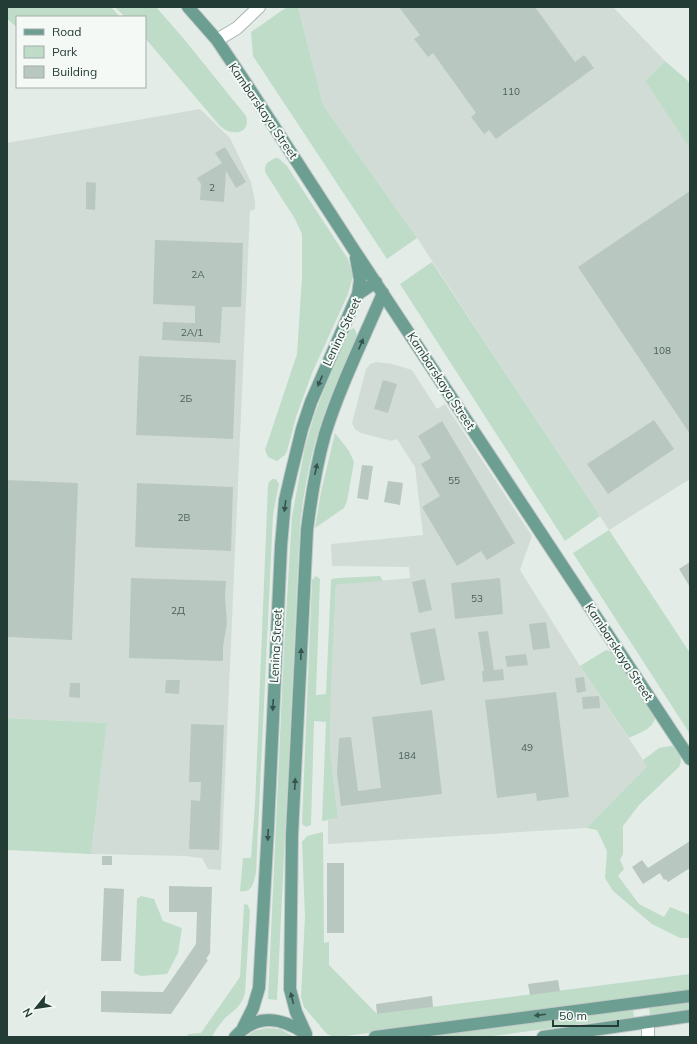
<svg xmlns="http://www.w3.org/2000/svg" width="697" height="1044" font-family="Mulish,sans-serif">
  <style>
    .built { fill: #d2dcd7 }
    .green { fill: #bedcc7 }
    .building { fill: #b9c7c1 }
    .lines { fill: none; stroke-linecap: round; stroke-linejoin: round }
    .minor-casing { stroke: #a7b4af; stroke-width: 14 }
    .major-casing { stroke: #c2c8c7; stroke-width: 14 }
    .minor { stroke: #fff; stroke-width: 12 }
    .major { stroke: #6c9e92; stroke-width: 12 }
    .oneway { fill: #36544d }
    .labels { text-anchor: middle; stroke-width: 4; stroke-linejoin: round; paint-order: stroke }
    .number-label { font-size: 10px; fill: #495f59 }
    .street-label { font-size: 12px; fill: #243c36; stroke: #f4f9f6 }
  </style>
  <rect width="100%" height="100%" fill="#e4ece8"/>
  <!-- built -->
  <path class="built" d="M298,7H613L665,61L645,81L690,149V479L609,530L417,238L323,105Z
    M200,109L230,138L251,182L255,201V209L250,211L221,870L208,869L202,858L185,856L91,854L107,723L7,718V143Z
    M376,362L392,364L412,370L437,409L445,404L532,536L520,570L580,666L648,767L586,828L328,844V820L338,818L331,759L330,742L331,694L336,585L410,578L409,567L332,566L331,544L423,535L415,467L397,439L392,441L361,433L355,429L352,423L366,369L370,364Z"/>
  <!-- green -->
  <path class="green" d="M7,7H111L120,17H17V27L7,19Z
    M115,7H156L184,39L246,116C249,126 244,134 232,132C228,132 224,129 220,126L145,38V17H125Z
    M287,7H298L323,105L417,238L387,259L253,56L251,32Z
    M665,61L687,80L690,84V149L645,81Z
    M275,158H278L287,166L348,259L353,276L348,294L312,373L296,417L287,451L285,455L277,461L268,457L265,450L297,354L302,277V234L295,219L265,172V167L267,163Z
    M432,262L600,516L565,541L400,284Z
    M353,328L355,329L357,335C344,364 331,393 321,423C310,456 304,491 300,525L277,1000L268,999L284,650L292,516L305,447L314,416L323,392L349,331Z
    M335,433L349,451L354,462L347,501L344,508L315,528L321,492Z
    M272,479H276L279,484L273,514L256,873C253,883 253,893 240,891L243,858H251L255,805L268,485L269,482Z
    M609,530L690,653V734L573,553Z
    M316,576L320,579L316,695L326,694L331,581L332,579L337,578L380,576L383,581L336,585L331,694L330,742L331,759L338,818L322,821L326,722L314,721L311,825L306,827L302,824L312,580Z
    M606,650L613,652L655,717C654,729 639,733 629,738L580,666Z
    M7,718L107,723L91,854L7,850Z
    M671,746L676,747C680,755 683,759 679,767L639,805L623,826V854L620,860L624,869L618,876L639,904L664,917L670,907L690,915V938H680L652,924L613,891L605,878L607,851L597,830L586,828L647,767L643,760L659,748Z
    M323,832L324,943L329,942V965L377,1014L690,974V990L346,1036C338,1037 332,1038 326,1033L304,1007L301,997L305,916L302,842L307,836Z
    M141,896L154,899L163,921L182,928L178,953L167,974L141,976L134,973L137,899Z
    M244,904L248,905L250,911L245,993C242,1006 234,1010 225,1018C220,1024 215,1030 212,1037H186L189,1034L201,1033L240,977Z
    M690,1002V1010L650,1015L649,1006Z
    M633,1008L634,1017L485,1037H413Z
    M267,1028L280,1029L294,1037H245L254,1031Z"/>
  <!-- building -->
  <path class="building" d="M399,7H535L575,62L584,55L594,68L496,139L489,130L484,134L471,117L476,113L433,53L428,57L414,39L420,35Z
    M225,147L246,182L236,188L226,171L224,202L200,200L201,184L197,178L222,163L215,153Z
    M86,182L96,183L95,210L86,209Z
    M690,191V434L578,267Z
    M155,240L243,243L241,307H222L220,343L162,340L163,322L195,323V306L153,304Z
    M139,356L236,360L233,439L136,435Z
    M383,380L397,384L388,413L374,409Z
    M654,420L674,449L608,494L587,464Z
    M442,421L515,543L487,560L481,551L457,566L422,507L440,496L421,464L431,458L418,436Z
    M362,465L373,466L368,500L357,498Z
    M7,480L78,483L72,640L7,637Z
    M388,481L403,483L400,505L384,502Z
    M137,483L233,487L231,551L135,547Z
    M690,562V587L679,569Z
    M131,578L226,581L225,597L227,623L223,647V661L129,658Z
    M500,578L503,614L455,619L451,583Z
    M425,579L432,610L419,613L412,582Z
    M546,622L550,648L533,650L529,624Z
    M435,628L445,680L421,685L410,633Z
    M488,631L494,670L503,669L504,680L483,682L482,671H484L478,632Z
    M526,654L528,665L507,667L505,656Z
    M584,677L586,691L577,693L575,678Z
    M166,680H180L179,694L165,693Z
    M70,683H80V698L69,697Z
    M556,692L569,797L537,801L536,793L497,798L485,700Z
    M599,696L600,708L583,709L582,697Z
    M432,710L442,794L341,806L337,773L339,738L351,737L358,791L381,788L372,717Z
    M191,724L224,725L219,850L189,849L191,800L200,801L201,782H189Z
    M690,841V868L668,882L666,879L664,880L660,873L643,884L632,867L642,860L648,868Z
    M102,856H112V865H102Z
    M327,863H344V933H327Z
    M169,886L212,887L210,953L206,959L208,960L171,1014L101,1012V991L163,992L196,944L197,912H169Z
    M104,888L124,889L121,961H101Z
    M558,980L560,991L530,995L528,984Z
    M432,996L433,1007L377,1014L376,1004Z"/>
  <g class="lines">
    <!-- minor casing -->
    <g class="minor-casing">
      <path id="minor" d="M217,40L237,28L259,7
        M648,1037V1022"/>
    </g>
    <!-- major casing -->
    <g class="major-casing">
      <path id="major" d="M188,7L217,40L249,88L354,250L690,759
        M356,258L360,280L358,294
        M243,1028L253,1008L259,988L268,827L281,546L285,500L291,474L302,429L311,402L358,294L376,282
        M306,1034L296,1012L290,989L292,835L307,530C311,498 316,466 325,434C340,386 363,340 383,293
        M235,1037C257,1013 281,1017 306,1034
        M375,1037L690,996
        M543,1037L690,1016"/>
    </g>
    <!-- minor -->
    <use href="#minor" class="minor"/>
    <!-- major -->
    <use href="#major" class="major"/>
  </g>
  <!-- one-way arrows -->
  <defs><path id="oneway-solid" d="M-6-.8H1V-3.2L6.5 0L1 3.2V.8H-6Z"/></defs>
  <g class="oneway">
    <use href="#oneway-solid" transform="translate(361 344) rotate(-67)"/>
    <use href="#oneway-solid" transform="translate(320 381) rotate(113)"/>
    <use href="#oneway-solid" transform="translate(316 469) rotate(-78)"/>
    <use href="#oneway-solid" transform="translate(285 506) rotate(97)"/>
    <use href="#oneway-solid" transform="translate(301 654) rotate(-88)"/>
    <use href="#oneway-solid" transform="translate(273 705) rotate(93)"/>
    <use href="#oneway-solid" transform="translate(295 784) rotate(-87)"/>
    <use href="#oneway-solid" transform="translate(268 835) rotate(93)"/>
    <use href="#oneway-solid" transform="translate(292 998) rotate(-104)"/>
    <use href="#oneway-solid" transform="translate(540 1015) rotate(173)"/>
  </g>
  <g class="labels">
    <!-- number labels -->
    <g class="number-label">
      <text x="511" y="95">110</text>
      <text x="212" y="191">2</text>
      <text x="198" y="278">2А</text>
      <text x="192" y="336">2А/1</text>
      <text x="662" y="354">108</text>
      <text x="186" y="402">2Б</text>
      <text x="454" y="484">55</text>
      <text x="184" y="521">2В</text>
      <text x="477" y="602">53</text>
      <text x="178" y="614">2Д</text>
      <text x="527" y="751">49</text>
      <text x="407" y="759">184</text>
    </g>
    <!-- street labels -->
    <g class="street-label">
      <text transform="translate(263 111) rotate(56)" y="4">Kambarskaya Street</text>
      <text transform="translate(342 332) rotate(-65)" y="4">Lenina Street</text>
      <text transform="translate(441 381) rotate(57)" y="4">Kambarskaya Street</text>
      <text transform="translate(276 646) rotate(-87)" y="4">Lenina Street</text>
      <text transform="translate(619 652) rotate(57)" y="4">Kambarskaya Street</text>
    </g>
  </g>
  <!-- border -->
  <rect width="697" height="1044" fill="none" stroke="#243c36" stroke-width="16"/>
  <!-- legend -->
  <rect x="16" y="16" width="130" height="72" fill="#f4f9f6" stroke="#a1ada9"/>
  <rect x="24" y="29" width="20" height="6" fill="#6c9e92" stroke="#a1ada9"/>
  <text x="52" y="36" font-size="12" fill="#243c36">Road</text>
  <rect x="24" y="46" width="20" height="12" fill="#bedcc7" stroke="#a1ada9"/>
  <text x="52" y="56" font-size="12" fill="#243c36">Park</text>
  <rect x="24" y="66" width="20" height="12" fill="#b9c7c1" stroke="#a1ada9"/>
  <text x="52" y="76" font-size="12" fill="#243c36">Building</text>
  <!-- north arrow -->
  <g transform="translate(36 1008) rotate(240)" stroke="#f4f9f6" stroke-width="3" paint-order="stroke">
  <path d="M0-3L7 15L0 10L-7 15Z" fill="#243c36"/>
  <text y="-6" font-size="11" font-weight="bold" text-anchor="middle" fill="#243c36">N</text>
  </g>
  <!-- scale -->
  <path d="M553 1020v6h65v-6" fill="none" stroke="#243c36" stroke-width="2"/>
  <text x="559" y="1020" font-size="12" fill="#243c36" stroke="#f4f9f6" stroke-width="3" paint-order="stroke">50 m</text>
</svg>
